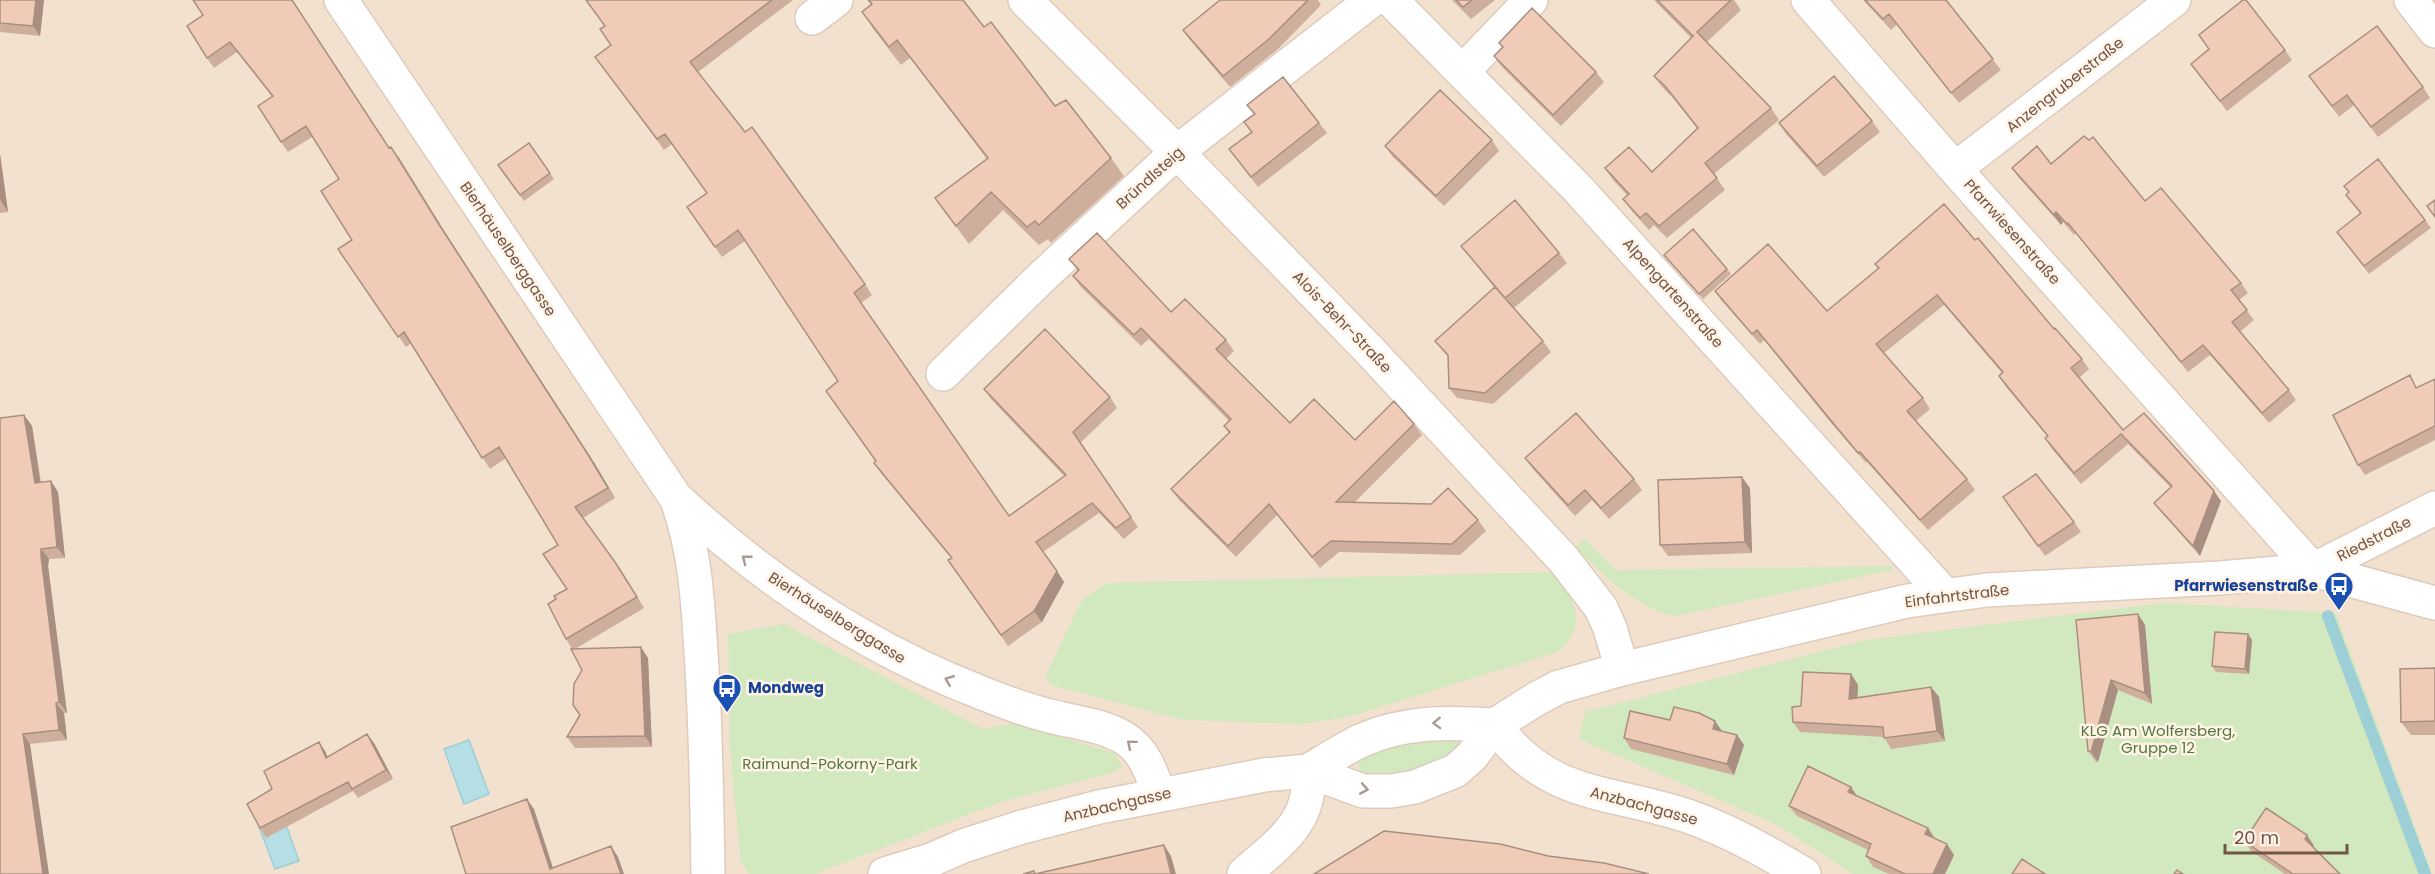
<svg xmlns="http://www.w3.org/2000/svg" width="2435" height="874" font-family="Poppins,sans-serif">
  <style>
    .residential { fill: #f3e1cf }
    .green { fill: #d2e8bf }
    .water { fill: #b5dfe4; stroke: #9ccfd6; stroke-width: 1.5 }
    .lines { fill: none; stroke-linecap: round; stroke-linejoin: round }
    .stream { stroke: #9ccfd6; stroke-width: 12 }
    .minor-casing { stroke: #dfcbbc; stroke-width: 36 }
    .tertiary-casing { stroke: #dfcbbc; stroke-width: 36 }
    .minor { stroke: #fff; stroke-width: 33 }
    .tertiary { stroke: #fff; stroke-width: 33 }
    .wall { fill: #ceaf9e }
    .shaded-wall { fill: #a88f81 }
    .building { fill: #f0ccb8; stroke: #a88f81; stroke-width: 1.5 }
    .oneway { stroke: #aa9991 }
    .labels { text-anchor: middle; stroke-width: 5; stroke-linejoin: round; paint-order: stroke }
    .street-label { font-size: 15px; fill: #715548; stroke: #fff4e6 }
    .transit-label { font-size: 15px; font-weight: bold; fill: #164399; stroke: #fff4e6; text-anchor: end }
    .park-label { font-size: 15px; fill: #547841; stroke: #fff4e6 }
  </style>
  <rect width="100%" height="100%" fill="#fcf0e0"/>
  <!-- residential -->
  <path class="residential" d="M0,0H2435V874H0Z"/>
  <!-- green -->
  <path class="green" d="M1585,539L1616,570L1893,566L1892,570L1675,616C1634,608 1606,575 1575,548Z
    M1554,572C1575,600 1590,626 1557,652L1348,717L1302,724L1183,720L1051,685L1046,675L1081,601L1107,583Z
    M2163,603L2336,613L2432,874H1853L1777,825L1579,739L1585,712L1866,640Z
    M784,624L983,729L1015,723L1114,753L1123,767L1111,773L1001,802L815,874H749L740,859L738,834L730,748L728,634Z
    M1448,737L1465,741L1461,751L1409,774L1362,779L1357,756L1398,741Z"/>
  <!-- water -->
  <path class="water" d="M469,740L489,794L464,804L444,749Z
    M283,816L299,861L275,869L258,824Z"/>
  <g class="lines">
    <!-- stream -->
    <path class="stream" d="M2328,616L2425,874"/>
    <!-- minor casing -->
    <g class="minor-casing">
      <path id="minor" d="M341,0L676,498C764,580 865,647 977,691C999,700 1022,709 1046,715C1071,722 1101,724 1124,738C1145,751 1151,772 1159,794
        M1025,0L1177,152L1372,353L1564,560L1601,608L1610,628L1622,669
        M1391,0L1578,189L1945,595
        M1808,0L1955,169L2313,570
        M2411,0L2435,31
        M812,18L836,0
        M1463,71L1531,0
        M1955,169L2174,0
        M943,374L1043,276L1177,152L1372,0
        M677,500C695,550 698,601 701,653C706,727 707,800 708,874
        M1495,725C1548,801 1616,790 1693,818C1732,832 1768,853 1804,874
        M885,874L931,860
        M1244,874C1267,853 1299,832 1306,800C1309,791 1308,781 1308,771"/>
    </g>
    <!-- tertiary casing -->
    <g class="tertiary-casing">
      <path id="tertiary" d="M2313,570L2435,508
        M1308,771C1325,761 1342,750 1360,741C1404,721 1448,722 1495,725
        M908,874L931,860L963,846L1022,827L1099,807L1264,775L1308,771L1363,791H1391L1415,787L1455,771L1472,756L1495,725L1536,699L1559,687L1622,669L1907,601L1987,590L2220,578L2313,570L2435,603"/>
    </g>
    <!-- minor -->
    <use href="#minor" class="minor"/>
    <!-- tertiary -->
    <use href="#tertiary" class="tertiary"/>
  </g>
  <!-- wall -->
  <path class="wall" d="M0,0H44L40,36L0,32Z
    M586,0H793L698,72L865,284L872,295L861,303L1009,516L1064,476L991,399L984,389L1110,397L1117,408L1080,443L1138,527L1124,539L1099,513L1043,552L1064,582L1042,622L1008,646L948,560L951,558L881,473L874,463L876,461L838,381L745,241L722,257L687,207L707,193L672,144L664,150L603,67L611,45L605,26Z
    M867,0H963L984,27L1055,106L1111,158L1124,176L1051,243L1048,239L1039,245L1003,210L969,244L935,198L987,159L910,58L901,65L874,30L862,12L871,5Z
    M1220,0H1318L1321,5L1277,50L1230,87L1190,40L1183,30Z
    M1452,0H1495L1471,19Z
    M1654,0H1734L1741,10L1707,42L1771,108L1779,120L1714,174L1725,190L1667,238L1654,225L1649,230L1632,211L1623,199L1627,195L1613,180L1605,168L1652,172L1697,128L1673,98L1662,87L1654,76L1691,38Z
    M1863,0H1946L2001,70L1959,103L1897,24L1891,30Z
    M203,15L389,148L399,157L448,237L595,464L615,498L583,518L622,572L644,608L575,649L648,658L652,747L575,748L567,737L579,715L582,670L572,649L566,639L556,599L567,589L558,545L506,458L490,469L411,343L406,347L338,249L352,240L339,179L312,137L288,152L281,142L272,97L237,52L214,68L207,58Z
    M1499,43L1596,72L1604,82L1561,126L1501,66L1494,56L1502,47Z
    M2285,50L2292,60L2227,111L2191,64Z
    M2309,76L2423,87L2430,98L2378,137L2354,105L2339,117Z
    M1247,105L1319,123L1327,133L1258,187L1229,149L1251,132L1244,122L1254,114Z
    M1872,121L1880,132L1824,177L1786,134L1779,123Z
    M1492,140L1499,151L1444,206L1393,157L1385,146Z
    M529,143L554,179L524,201L498,165Z
    M0,154L8,212L0,213Z
    M2051,164L2145,201L2241,283L2248,293L2239,300L2254,320L2240,332L2289,390L2296,400L2269,423L2210,355L2188,372L2076,233L2074,235L2063,222L2061,225L2019,178L2012,168Z
    M2344,186L2425,220L2431,228L2369,274L2337,232L2360,213L2346,195L2349,192Z
    M1975,240L2054,329L2082,359L2089,369L2079,378L2123,430L2221,501L2200,556L2162,513L2154,503L2171,488L2128,444L2081,484L2052,449L2045,438L2047,436L2006,387L1999,376L2002,373L1944,305L1884,353L1923,398L1930,409L1916,421L1967,479L1975,490L1928,530L1867,462L1866,463L1831,423L1764,340L1760,344L1722,301L1715,291L1827,311L1879,268L1875,264Z
    M1461,246L1559,253L1567,263L1514,308L1543,341L1551,352L1493,404L1457,398L1449,388V358L1435,341L1494,287L1469,256Z
    M1664,255L1727,269L1731,274L1703,299Z
    M1069,259L1226,340L1234,351L1226,359L1290,423L1355,440L1414,424L1422,435L1355,502L1478,520L1486,531L1460,555L1339,552L1320,568L1277,515L1236,557L1179,500L1171,489L1229,433L1224,426L1229,421L1149,339L1141,346L1081,287L1073,276L1078,271Z
    M2435,379V440L2365,475L2358,465Z
    M24,415L32,426L41,482L51,481L58,492L65,558L49,559L48,566L67,713H64L67,740L30,744L0,874Z
    M1525,458L1634,479L1642,490L1609,519L1592,500L1575,516L1533,469Z
    M1750,488L1752,553L1668,556L1660,545Z
    M2003,497L2074,522L2081,532L2045,556Z
    M2138,614L2145,625L2152,704L2118,690L2098,762H2096L2088,751L2076,620Z
    M2248,634L2252,640L2249,674L2216,672L2212,666Z
    M2435,668V735H2411L2401,722Z
    M1851,674L1858,685L1857,697L1931,687L1939,697L1945,741L1891,749L1884,737L1800,732L1793,722L1801,706Z
    M1722,731L1737,735L1744,745L1734,775L1631,749L1624,738Z
    M367,734L374,743L393,779L358,798L353,791L266,838L260,828L272,789L319,742L325,751L328,757Z
    M1851,787L1857,796L1928,828L1935,839L1954,855L1945,874H1889L1873,867L1866,856L1868,850L1797,816L1789,806Z
    M2307,835L2314,846L2313,847L2340,874H2285L2251,851L2244,841Z"/>
  <!-- shaded-wall -->
  <path class="shaded-wall" d="M36,0H44L40,36L33,26Z
    M391,147L448,237L595,464L615,498L440,226Z
    M0,154L8,212L1,201L0,198Z
    M2056,212L2063,222L2061,225L2054,215Z
    M24,415L32,426L42,493L35,483Z
    M1742,477L1750,488L1752,553L1745,542Z
    M51,481L58,492L65,558L57,547Z
    M2214,491L2221,501L2200,556L2193,546Z
    M41,549L49,559L48,566L67,713L59,702L41,556Z
    M615,562L622,572L644,608L637,597Z
    M1057,571L1064,582L1042,622L1034,611Z
    M2138,614L2145,625L2152,704L2145,693Z
    M2248,634L2252,640L2249,674L2245,669Z
    M641,647L648,658L652,747L645,736Z
    M1851,674L1858,685L1857,709L1849,699Z
    M2111,680L2118,690L2098,762L2091,752Z
    M1931,687L1939,697L1945,741L1937,731Z
    M56,703L64,713L67,740L59,730Z
    M1715,721L1722,731L1713,729Z
    M23,734L30,744L49,874H43Z
    M367,734L374,743L393,779L386,770Z
    M1737,735L1744,745L1734,775L1727,764Z
    M319,742L325,751L332,767L326,758Z
    M1851,787L1858,798L1848,792Z
    M527,799L534,809L555,874L550,869Z
    M1928,828L1935,839L1925,834Z
    M2307,835L2314,846L2312,849L2305,839Z
    M1947,844L1954,855L1945,874H1933Z
    M1164,845L1171,856L1176,874H1171Z
    M611,846L618,857L624,874H621Z"/>
  <!-- building -->
  <path class="building" d="M0,0H36L33,26L0,23Z
    M193,0H292L389,148L391,147L440,226L587,453L608,488L575,507L615,562L637,597L566,639L548,604L556,599L554,596L567,589L543,554L558,545L499,447L482,458L404,332L398,337L338,249L352,240L321,191L339,179L306,126L281,142L258,106L273,96L230,42L207,58L187,26L203,15Z
    M586,0H772L690,62L745,132L752,127L865,284L854,293L1009,516L1066,475L984,389L1045,329L1110,397L1073,432L1131,517L1116,528L1092,503L1036,542L1057,571L1034,611L1001,635L948,560L952,558L874,463L876,461L826,391L838,381L738,230L715,247L687,207L707,193L665,134L657,139L595,57L611,45L600,29L605,26Z
    M869,0H963L984,27L991,22L1055,106L1066,100L1111,158L1039,225L1035,221L1027,227L991,192L956,226L935,198L988,158L897,40L889,47L862,12L872,4Z
    M1220,0H1308L1269,39L1223,76L1183,30Z
    M1456,0H1472L1463,7Z
    M1657,0H1731L1697,32L1771,108L1705,163L1717,178L1659,226L1646,213L1640,218L1623,199L1629,194L1605,168L1629,147L1652,172L1698,128L1665,86L1654,76L1694,35L1693,36Z
    M1865,0H1946L1993,59L1951,93L1889,14L1883,19Z
    M2243,0H2246L2285,50L2220,101L2191,64L2209,49L2199,35Z
    M1532,8L1596,72L1553,115L1494,56L1503,47L1499,43Z
    M2377,26L2423,87L2371,127L2347,95L2332,106L2309,76Z
    M1834,76L1872,121L1817,166L1779,123Z
    M1283,77L1319,123L1251,177L1229,149L1252,132L1244,122L1255,114L1247,105Z
    M1440,90L1492,140L1436,196L1385,146Z
    M2084,136L2089,140L2093,137L2145,201L2161,188L2241,283L2231,290L2247,310L2232,322L2289,390L2262,413L2203,345L2181,362L2068,223L2067,224L2056,212L2054,215L2012,168L2037,146L2051,164Z
    M529,143L550,173L520,195L498,165Z
    M2378,159L2425,220L2364,266L2337,232L2361,213L2346,195L2349,192L2344,186Z
    M1515,200L1559,253L1505,298L1461,246Z
    M2435,200V217L2427,206Z
    M1944,204L1975,240L1978,238L2054,329L2055,328L2082,359L2071,368L2123,430L2144,413L2214,491L2193,546L2154,503L2172,486L2121,434L2074,473L2045,438L2048,436L1999,376L2003,372L1937,295L1876,344L1923,398L1907,411L1967,479L1920,520L1860,452L1858,453L1824,412L1757,330L1752,334L1715,291L1768,244L1827,311L1879,268L1875,264Z
    M1693,229L1727,269L1699,294L1664,255Z
    M1097,233L1171,312L1185,299L1226,340L1216,349L1290,423L1314,399L1355,440L1394,401L1414,424L1336,502L1431,504L1448,488L1478,520L1452,544L1331,541L1312,557L1269,504L1228,546L1171,489L1230,432L1224,426L1231,419L1141,328L1134,335L1073,276L1079,270L1069,259Z
    M1495,287L1543,341L1485,393L1449,388L1448,355L1435,341Z
    M2410,375L2416,388L2435,379V426L2358,465L2333,415Z
    M1576,413L1634,479L1601,508L1585,490L1568,505L1525,458Z
    M24,415L35,483L51,481L57,547L41,549V556L59,702L56,703L59,730L23,734L43,874H0V418Z
    M2036,474L2074,522L2038,546L2003,497Z
    M1742,477L1745,542L1660,545L1658,480Z
    M2138,614L2145,693L2111,680L2091,752L2088,751L2076,620Z
    M2215,632L2248,634L2245,669L2212,666Z
    M641,647L645,736L567,737L580,715L573,705L574,684L582,670L571,649Z
    M2435,668V721L2401,722L2400,669Z
    M1803,672L1851,674L1849,699L1931,687L1937,731L1884,738L1883,727L1793,722L1792,707L1801,706Z
    M1674,707L1699,713L1715,721L1713,729L1737,735L1727,764L1624,738L1630,711L1670,720Z
    M367,734L386,770L352,789L348,782L260,828L247,804L272,789L264,771L319,742L326,758Z
    M1808,766L1851,787L1848,792L1928,828L1925,834L1947,844L1933,874H1905L1866,856L1871,844L1789,806Z
    M527,799L550,869L611,846L621,874H466L451,827Z
    M2266,808L2307,835L2305,839L2340,874H2293L2244,841Z
    M1384,831L1500,844L1548,856L1604,863L1649,874H1314Z
    M1164,845L1171,874H1035Z
    M2022,859L2045,874H2012Z
    M2177,870L2183,874H2174Z
    M1034,871L1035,874H1023Z"/>
  <!-- one-way arrows -->
  <defs><path id="oneway-chevron" d="M-2-3.5L2.5 0L-2 3.5" fill="none" stroke-width="1.6" stroke-linecap="round" stroke-linejoin="round" transform="scale(1.5)"/></defs>
  <g class="oneway">
    <use href="#oneway-chevron" transform="translate(746 559) rotate(-142)"/>
    <use href="#oneway-chevron" transform="translate(949 680) rotate(-158)"/>
    <use href="#oneway-chevron" transform="translate(1437 723) rotate(178)"/>
    <use href="#oneway-chevron" transform="translate(1131 744) rotate(-140)"/>
    <use href="#oneway-chevron" transform="translate(1364 789) rotate(10)"/>
  </g>
  <!-- icons -->
  <defs>
    <g id="bus-pin" transform="scale(1.5)"><path d="M0 17L-7.5 6A9.5 9.5 0 1 1 7.5 6Z" fill="#1a4fb4" stroke="#fff4e6"/><path d="M-5-6H5V4H4V6H2V4H-2V6H-4V4H-5ZM-3.5-4V0h7V-4ZM-3.5 1.2v1.5H-2V1.2ZM2 1.2v1.5H3.5V1.2Z" fill="#fff"/></g>
  </defs>
  <g fill-rule="evenodd">
    <use href="#bus-pin" x="2339" y="586"/>
    <use href="#bus-pin" x="727" y="688"/>
  </g>
  <g class="labels">
    <!-- street labels -->
    <g class="street-label">
      <text transform="translate(2065 85) rotate(-38)" y="5">Anzengruberstraße</text>
      <text transform="translate(1150 178) rotate(-42)" y="5">Bründlsteig</text>
      <text transform="translate(2012 232) rotate(48)" y="5">Pfarrwiesenstraße</text>
      <text transform="translate(508 249) rotate(56)" y="5">Bierhäuselberggasse</text>
      <text transform="translate(1673 293) rotate(48)" y="5">Alpengartenstraße</text>
      <text transform="translate(1342 322) rotate(46)" y="5">Alois-Behr-Straße</text>
      <text transform="translate(2374 539) rotate(-27)" y="5">Riedstraße</text>
      <text transform="translate(1957 596) rotate(-7)" y="5">Einfahrtstraße</text>
      <text transform="translate(837 618) rotate(32)" y="5">Bierhäuselberggasse</text>
      <text transform="translate(1117 805) rotate(-13)" y="5">Anzbachgasse</text>
      <text transform="translate(1644 806) rotate(15)" y="5">Anzbachgasse</text>
    </g>
    <!-- transit labels -->
    <g class="transit-label">
      <text x="2318" y="591">Pfarrwiesenstraße</text>
      <text x="748" y="693" text-anchor="start">Mondweg</text>
    </g>
    <!-- park labels -->
    <g class="park-label">
      <text x="2158" y="736">KLG Am Wolfersberg,<tspan x="2158" dy="17">Gruppe 12</tspan></text>
      <text x="830" y="769">Raimund-Pokorny-Park</text>
    </g>
  </g>
  <!-- scale -->
  <path d="M2225 844v9h122v-9" fill="none" stroke="#715548" stroke-width="3"/>
  <text x="2234" y="844" font-size="18" fill="#715548" stroke="#fff4e6" stroke-width="4.5" paint-order="stroke">20 m</text>
</svg>
